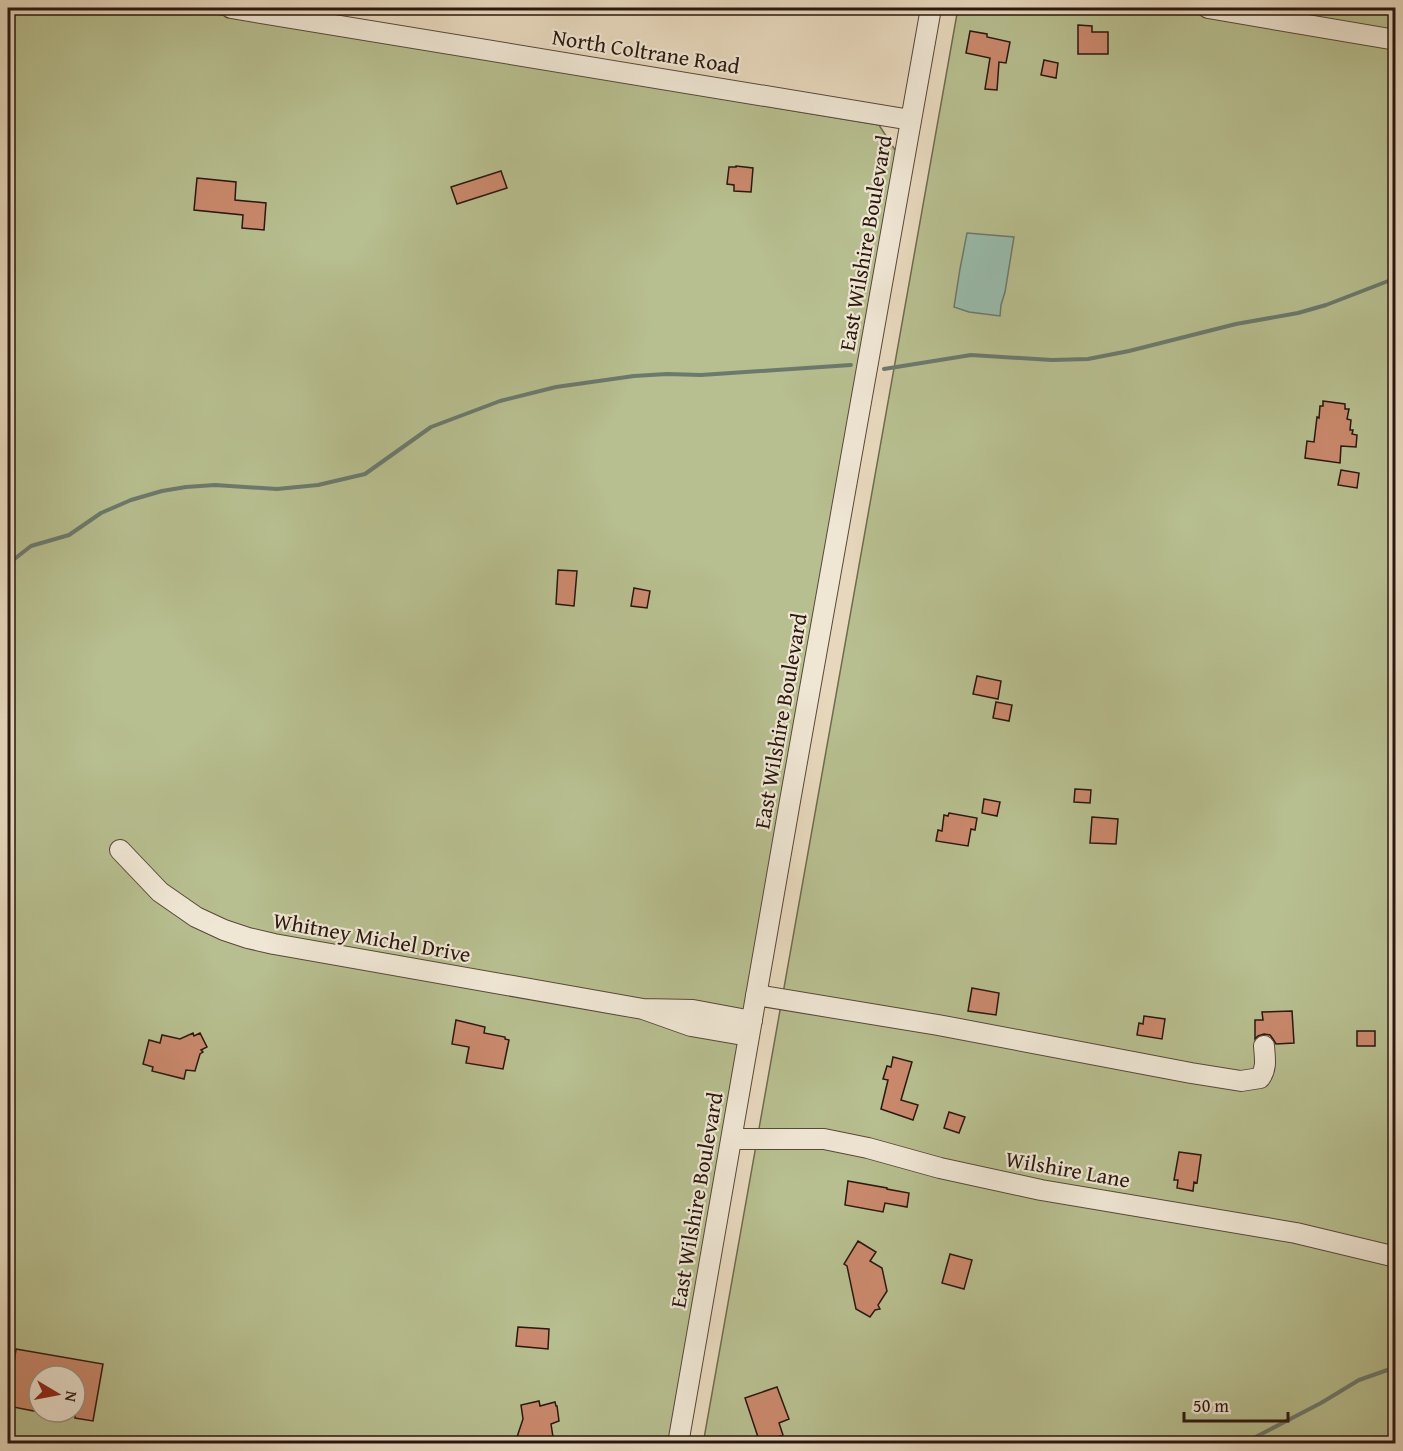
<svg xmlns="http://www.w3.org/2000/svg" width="1403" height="1451" font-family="'Gentium Book Plus',serif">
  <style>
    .green { fill: #b7be8f; stroke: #706a4f; stroke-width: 1.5; fill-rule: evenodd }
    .water { fill: #98bbab; stroke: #6c796d; stroke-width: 1.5 }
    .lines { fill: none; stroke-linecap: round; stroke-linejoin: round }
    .stream { stroke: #6c796d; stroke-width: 4 }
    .building { fill: #ca896d; stroke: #2a170f; stroke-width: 1.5 }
    .minor-casing { stroke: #59473a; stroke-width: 22 }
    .minor { stroke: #efe6d4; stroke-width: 20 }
    .labels { text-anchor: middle; stroke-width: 4.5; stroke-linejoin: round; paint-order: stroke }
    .street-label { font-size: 22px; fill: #2a170f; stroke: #efe6d4 }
  </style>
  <rect width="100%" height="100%" fill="#e7d8bd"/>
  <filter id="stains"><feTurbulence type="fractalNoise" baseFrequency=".00333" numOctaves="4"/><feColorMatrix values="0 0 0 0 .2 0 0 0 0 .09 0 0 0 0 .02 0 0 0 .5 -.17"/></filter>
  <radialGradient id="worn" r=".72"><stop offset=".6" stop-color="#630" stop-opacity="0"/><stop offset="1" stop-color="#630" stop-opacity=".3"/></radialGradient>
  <!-- green -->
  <path class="green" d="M8,8H180L879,125L897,153L670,1443H8V819L10,800L8,799ZM39,1376H75V1412H39Z
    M958,8H1395V1443L703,1444Z"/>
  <!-- water -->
  <path class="water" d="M967,233L1014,237L1005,292L1001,305L1000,316L969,312L954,307L960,269Z"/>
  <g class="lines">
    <!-- stream -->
    <path class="stream" d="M884,369L971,355L1052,360L1088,359L1129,351L1236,324L1298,313L1326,305L1396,278
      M8,564L31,546L69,535L101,513L131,500L162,491L186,487L215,485L277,489L318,485L365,474L431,427L500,401L556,387L634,376L667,374L701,375L851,365
      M1242,1444L1321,1403L1359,1380L1396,1367"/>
  </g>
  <!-- building -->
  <path class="building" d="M1078,25L1092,26V32H1108V54H1078Z
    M970,31L987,34V37L1010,42L1006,63L999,62L997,90L985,89L990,58L966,53Z
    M1044,60L1058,63L1056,78L1041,75Z
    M736,166L753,168L751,192L734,191V185L727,184L729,167H736Z
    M501,171L507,188L457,204L451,187Z
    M197,178L236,182L235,200L266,203L264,230L242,228L243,215L194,210Z
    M1323,401L1345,404V409H1349L1347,419L1351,420L1350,430H1353L1352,434L1357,435L1356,447L1341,446L1340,463L1305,458L1307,441L1314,442L1317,417L1319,418L1320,406H1323Z
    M1341,470L1359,473L1357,488L1338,485Z
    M558,570L577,571L574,606L556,604Z
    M634,588L650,591L647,608L631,606Z
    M977,676L1001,681L998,699L973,694Z
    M996,702L1012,705L1009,721L993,718Z
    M1075,789L1091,790L1090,803L1074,802Z
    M984,799L1000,802L997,816L982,813Z
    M949,813L977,818L975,830L971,829L968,846L936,841L938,830L942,831L944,815L948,816Z
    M1092,817L1118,819L1116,844L1090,843Z
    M972,988L999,993L996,1015L968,1011Z
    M1292,1011L1294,1043L1276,1044L1273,1039L1270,1035L1264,1034L1258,1036L1255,1039V1020H1263L1262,1012Z
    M1144,1016L1165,1019L1162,1039L1137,1035L1139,1023L1143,1024Z
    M456,1020L485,1027L484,1033L505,1037V1039L509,1040L503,1069L466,1063L469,1047L452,1044Z
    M1357,1031H1375V1046H1357Z
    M193,1033L194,1036L200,1033L207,1047L201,1050L203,1052L200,1054L195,1071L186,1070L184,1079L152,1071L153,1067L143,1064L149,1040L160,1043L162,1035L180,1039Z
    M893,1057L912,1062L901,1100L918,1105L913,1120L881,1109L888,1080L883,1079L887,1066L891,1067Z
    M949,1112L965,1117L959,1133L944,1128Z
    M1179,1152L1201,1155L1197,1183L1194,1182L1193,1191L1177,1188L1178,1180H1174Z
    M848,1181L887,1188V1189L909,1193L907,1207L885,1203L883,1212L845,1205Z
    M858,1241L876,1252L870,1261L882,1268L887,1291L878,1305L880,1309L875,1310L870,1317L856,1309L847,1266L844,1264Z
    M950,1254L972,1260L964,1289L942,1283Z
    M518,1327L549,1329L548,1349L516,1346Z
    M16,1349L103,1364L93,1421L75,1418V1376H39V1412L8,1406Z
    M777,1387L789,1419L779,1423L783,1435L760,1443L745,1398Z
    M539,1401L540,1406L555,1402L556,1406H557L559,1421L551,1424L553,1437L551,1443H515L523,1419L521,1405Z"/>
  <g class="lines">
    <!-- minor casing -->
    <g class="minor-casing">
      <path id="minor" d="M231,8L911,120
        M1208,8L1396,40
        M120,850L160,892L196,917L224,930L248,938L274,944L643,1009
        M756,995L938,1025L1191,1073L1241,1081L1260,1078C1267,1068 1265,1059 1264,1046
        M749,1036L691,1026L643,1009L693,1010L752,1021
        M732,1139H824L868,1148L940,1168L1041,1190L1296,1233L1396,1257
        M678,1444L790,801L931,8"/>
    </g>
    <!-- minor -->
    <use href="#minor" class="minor"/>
  </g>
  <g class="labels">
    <!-- street labels -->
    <g class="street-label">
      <text transform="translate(646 51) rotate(9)" y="8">North Coltrane Road</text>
      <text transform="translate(865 243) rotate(-80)" y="8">East Wilshire Boulevard</text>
      <text transform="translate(780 721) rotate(-80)" y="8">East Wilshire Boulevard</text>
      <text transform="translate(372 937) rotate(10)" y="8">Whitney Michel Drive</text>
      <text transform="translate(1068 1169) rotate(10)" y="8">Wilshire Lane</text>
      <text transform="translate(696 1200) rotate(-80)" y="8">East Wilshire Boulevard</text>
    </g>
  </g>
  <!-- margin -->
  <rect width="1403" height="1451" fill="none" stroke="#e7d8bd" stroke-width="30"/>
  <rect x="9" y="9" width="1385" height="1433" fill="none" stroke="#2a170f" stroke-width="3"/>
  <rect x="15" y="15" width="1373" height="1421" fill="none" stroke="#2a170f" stroke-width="1.5"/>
  <!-- north arrow -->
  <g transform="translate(57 1394) rotate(100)"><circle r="28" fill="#efe6d4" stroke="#a09385" stroke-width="1.5"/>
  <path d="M0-4.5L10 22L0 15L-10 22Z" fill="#8f2418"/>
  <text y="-9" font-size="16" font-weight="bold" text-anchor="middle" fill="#2a170f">N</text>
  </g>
  <!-- scale -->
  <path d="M1184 1412v9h104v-9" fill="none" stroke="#2a170f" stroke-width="3"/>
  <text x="1193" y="1412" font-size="18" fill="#2a170f" stroke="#efe6d4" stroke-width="4.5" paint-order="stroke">50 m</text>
  <rect width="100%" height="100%" filter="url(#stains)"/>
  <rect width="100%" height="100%" fill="url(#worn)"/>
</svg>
